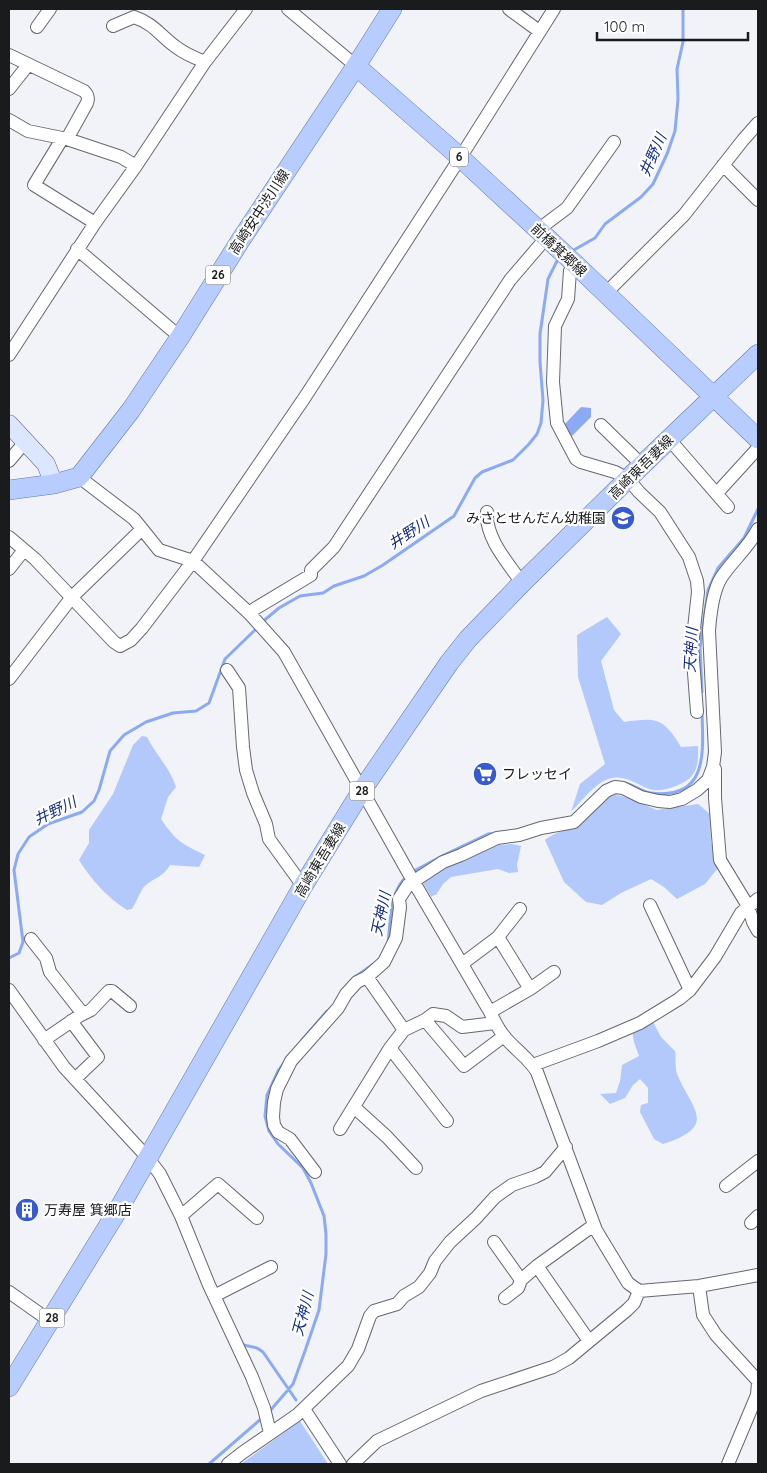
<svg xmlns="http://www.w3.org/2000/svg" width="767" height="1473" font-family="Quicksand,'Noto Sans JP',sans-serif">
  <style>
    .green { fill: #b3c8fb }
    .water { fill: #8caaf4 }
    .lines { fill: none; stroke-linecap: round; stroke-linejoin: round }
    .stream { stroke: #8caaf4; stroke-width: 3 }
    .minor-casing { stroke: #66686d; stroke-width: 14 }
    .secondary-casing { stroke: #66686d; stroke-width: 19 }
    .primary-casing { stroke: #6378af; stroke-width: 20 }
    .minor { stroke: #fff; stroke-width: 12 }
    .secondary { stroke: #dce6fe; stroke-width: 18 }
    .primary { stroke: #b9ccfe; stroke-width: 19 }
    .labels { text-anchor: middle; stroke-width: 4.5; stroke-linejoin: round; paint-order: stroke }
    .shield { fill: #fff; stroke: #5f5f61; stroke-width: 1 }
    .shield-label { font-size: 12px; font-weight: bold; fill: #1a1b1d }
    .street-label { font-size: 14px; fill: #1a1b1d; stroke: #fff }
    .poi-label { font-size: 14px; fill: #1a1b1d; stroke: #fff; text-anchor: start }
    .water-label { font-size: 15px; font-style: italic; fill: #192e82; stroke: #fff }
  </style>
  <rect width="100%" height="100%" fill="#f1f3f9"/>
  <!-- green -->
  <path class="green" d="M607,617L621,634L601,661L614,710L624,722C656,717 664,718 681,747L698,746C699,768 696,778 676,786C668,789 661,791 653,790C639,787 628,775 612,778C596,781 582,801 571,812L580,784L605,764L578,677L577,635Z
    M142,736L147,737C156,755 170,768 176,787L168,797L161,819C176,841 182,844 205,855L199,867L170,865C163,878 152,878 143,888C139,894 136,903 132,909L127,910C107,897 92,881 79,860L89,843V830L113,794L133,745Z
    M615,795L622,796L657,810L698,804L710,814L711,842L718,868L705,884L677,899L664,887L651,879L621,893L602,905L586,902L564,882L545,840C554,832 569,830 581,823C591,817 596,805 603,800C606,798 611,796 615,795Z
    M512,844L521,846L517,865L518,872L509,873L498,869L451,877L443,884L436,895H434L431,897L423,883V880L486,846Z
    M650,1016L661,1037L675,1051C676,1058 675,1068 677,1074C692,1110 719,1126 663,1144L654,1139L640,1112L641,1105L648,1103V1088L640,1079L633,1085L625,1098L610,1104L600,1094L616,1093L620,1081L622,1065L639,1056L634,1042L631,1024Z
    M300,1421L328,1464H241Z"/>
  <!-- water -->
  <path class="water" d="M581,407L591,408V417L572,436L563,426Z"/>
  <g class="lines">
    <!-- stream -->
    <path class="stream" d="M572,251L595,238L605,224L641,197L653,184L667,154L675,131L678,99L677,69L683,42V9
      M261,623L279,608L300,596L323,593L334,586L364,576L383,565L454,516L475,478L482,472L513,460L529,444L537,434L541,423L543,400L540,362V334L548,279L557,261L561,259
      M702,692L700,648L708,590L718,568L744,538L758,509
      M625,783C634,785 642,792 651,793C709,800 703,752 702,711
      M412,872L442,856L488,834L496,833
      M388,943C391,920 389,892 407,876
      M9,958L19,953L23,942L14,870L18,854L29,837L48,824L82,812L94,801L99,790L110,751L124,735L146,722L173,713L196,711L209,703L225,659L257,628
      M355,977L372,965
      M302,1040L327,1011
      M244,1345L257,1348L263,1352L296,1400
      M269,1412L293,1384L305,1351L319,1310L326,1254V1234L324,1216L311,1183L303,1168L278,1144L269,1131L265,1116L267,1095L278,1071L284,1063
      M209,1464L262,1418"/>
    <!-- minor casing -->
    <g class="minor-casing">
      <path id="minor" d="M288,9L356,66
        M509,9L539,31
        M113,26L134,17C155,24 160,36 176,47C185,54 195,58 205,62
        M37,27L50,9
        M9,55L84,91C88,95 89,98 87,103L67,139
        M9,89L28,65
        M9,120L28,131L67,139L121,157L136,166
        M62,139L34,185L95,223
        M723,165L758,200
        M539,231L543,226L567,208L614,142
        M77,249L180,337
        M574,263L570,271L568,299L555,326L553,382L557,423L576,459L581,462L615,472L628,479L639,492L660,512L689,557L697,581L698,592L692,647L697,712
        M606,293L684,215L743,140L758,123
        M9,355L95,223L136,166L205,62L246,9
        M601,425L642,465
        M669,439L728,507
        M9,461L25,442
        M79,477L134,519L159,550L193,561L249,613L284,652L412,879L490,1012C494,1020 498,1029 504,1036C514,1049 529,1058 537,1072L596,1230L628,1283L639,1291L699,1286L758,1275
        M717,493L758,448
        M487,512C485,538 508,563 522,583
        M9,537L35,559L114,642L120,646L131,640L142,628L193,561L305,397L460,158L554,9
        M9,569L24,550
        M249,613L256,608L311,575V570L334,547L510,280L546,238
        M227,670L239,688L243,747L246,770L253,793L266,824L269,839L303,886
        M9,679L72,597L142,529
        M715,769V798L720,860L748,906L753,922L758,931
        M650,905L690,990
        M498,937L530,989
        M31,939L46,958L50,972L83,1014
        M462,964L498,937L520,909
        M367,977L404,1030
        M9,990L64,1067L147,1157L160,1174L181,1216L209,1285L252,1377L264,1408L270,1433
        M490,1012L530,989L554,972
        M425,1020L464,1066L504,1036
        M71,1021L98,1057L75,1079
        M44,1040L79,1016L91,1010L109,991H112L130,1006
        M390,1048L447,1121
        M533,1065L598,1041L640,1023L679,999L690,990L715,957L741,913L758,899
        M354,1107L387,1137L416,1168
        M340,1129L390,1048L404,1030L425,1020L433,1014L446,1016L462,1027L495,1023
        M315,1172L290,1139L278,1132L274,1125L273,1117L274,1102L277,1089L291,1061L338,1008L346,994L357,982L367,977L384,962L396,938L400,907L399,899L408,885L443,862L461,855L497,838L519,835L541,828L574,822L606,791L615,787L623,788L641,797L658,801L670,802L682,799L697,790L708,780L713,767L715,752L709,631C710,617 713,591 721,578C732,561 749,547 758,529
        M726,1186L758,1161
        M181,1216L218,1184L257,1218
        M751,1223L758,1216
        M494,1242L521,1280
        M537,1266L589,1341
        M699,1286L703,1315L716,1335L758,1381
        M9,1292L50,1321
        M214,1296L271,1267
        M505,1298L518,1288L521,1280L537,1266L594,1225
        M304,1409L340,1464
        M228,1464L242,1453L297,1415L348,1366L358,1349L370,1316L374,1311L397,1304L404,1296L419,1287L430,1273L435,1261L450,1242L476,1218L495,1197L512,1185L535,1177L545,1172L566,1147
        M353,1464L377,1441L481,1391L553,1367L569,1358L627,1310L634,1303L639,1291
        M728,1464L757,1395L758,1382"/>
    </g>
    <!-- secondary casing -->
    <g class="secondary-casing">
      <path id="secondary" d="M9,424L46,464L54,484"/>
    </g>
    <!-- primary casing -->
    <g class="primary-casing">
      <path id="primary" d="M356,66L453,151L574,263L758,439
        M9,490L54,484L79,477L131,410L180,337L240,241L356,66L392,9
        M9,1387L121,1205L303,886L362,790L449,663L468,639L522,583L642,465L758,354"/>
    </g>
    <!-- minor -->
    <use href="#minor" class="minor"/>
    <!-- secondary -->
    <use href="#secondary" class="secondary"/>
    <!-- primary -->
    <use href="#primary" class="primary"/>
  </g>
  <!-- icons -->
  <defs>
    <g id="school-disc" transform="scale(1.25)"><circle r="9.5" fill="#395acc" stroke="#fff"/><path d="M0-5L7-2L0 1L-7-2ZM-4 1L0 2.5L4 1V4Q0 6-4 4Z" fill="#fff"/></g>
    <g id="supermarket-disc" transform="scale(1.25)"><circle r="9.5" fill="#395acc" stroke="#fff"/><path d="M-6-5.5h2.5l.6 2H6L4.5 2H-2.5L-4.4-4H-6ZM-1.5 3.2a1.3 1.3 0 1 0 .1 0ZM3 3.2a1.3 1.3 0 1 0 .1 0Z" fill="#fff"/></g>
    <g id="building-disc" transform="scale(1.25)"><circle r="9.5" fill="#395acc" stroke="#fff"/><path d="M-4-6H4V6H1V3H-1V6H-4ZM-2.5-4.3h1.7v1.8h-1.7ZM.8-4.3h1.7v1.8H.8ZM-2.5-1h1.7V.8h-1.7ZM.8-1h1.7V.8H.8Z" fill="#fff"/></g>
  </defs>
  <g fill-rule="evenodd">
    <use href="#school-disc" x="623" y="518"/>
    <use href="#supermarket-disc" x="485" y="774"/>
    <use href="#building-disc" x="27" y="1210"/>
  </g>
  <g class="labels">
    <!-- shield labels -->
    <g class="shield">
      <rect x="450" y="147.5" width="18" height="19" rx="4"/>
      <rect x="205.5" y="265.5" width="25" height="19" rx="4"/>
      <rect x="349.5" y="781.5" width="25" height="19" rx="4"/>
      <rect x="39.5" y="1308.5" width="25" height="19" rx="4"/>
    </g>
    <g class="shield-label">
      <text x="459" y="161">6</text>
      <text x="218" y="279">26</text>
      <text x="362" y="795">28</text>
      <text x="52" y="1322">28</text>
    </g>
    <!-- street labels -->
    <g class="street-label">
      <text transform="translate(259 212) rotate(-57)" y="5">高崎安中渋川線</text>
      <text transform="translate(559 250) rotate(43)" y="5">前橋箕郷線</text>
      <text transform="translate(641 467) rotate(-45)" y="5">高崎東吾妻線</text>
      <text transform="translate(320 860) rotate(-59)" y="5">高崎東吾妻線</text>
    </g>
    <!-- poi labels -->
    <g class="poi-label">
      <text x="606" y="523" text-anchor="end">みさとせんだん幼稚園</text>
      <text x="502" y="779">フレッセイ</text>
      <text x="44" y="1215">万寿屋 箕郷店</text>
    </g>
    <!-- water labels -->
    <g class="water-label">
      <text transform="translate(653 155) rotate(-66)" y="5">井野川</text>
      <text transform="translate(409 533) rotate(-33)" y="5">井野川</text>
      <text transform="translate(691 650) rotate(-87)" y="5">天神川</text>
      <text transform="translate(55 811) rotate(-26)" y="5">井野川</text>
      <text transform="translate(381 914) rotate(-78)" y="5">天神川</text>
      <text transform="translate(303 1314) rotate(-75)" y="5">天神川</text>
    </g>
  </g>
  <!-- border -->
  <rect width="767" height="1473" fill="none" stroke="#1a1b1d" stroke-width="20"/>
  <!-- scale -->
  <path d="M597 32v8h151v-8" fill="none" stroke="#1a1b1d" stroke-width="2.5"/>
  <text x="604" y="32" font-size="15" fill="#1a1b1d" stroke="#ffffff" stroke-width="4" paint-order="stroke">100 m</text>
</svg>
